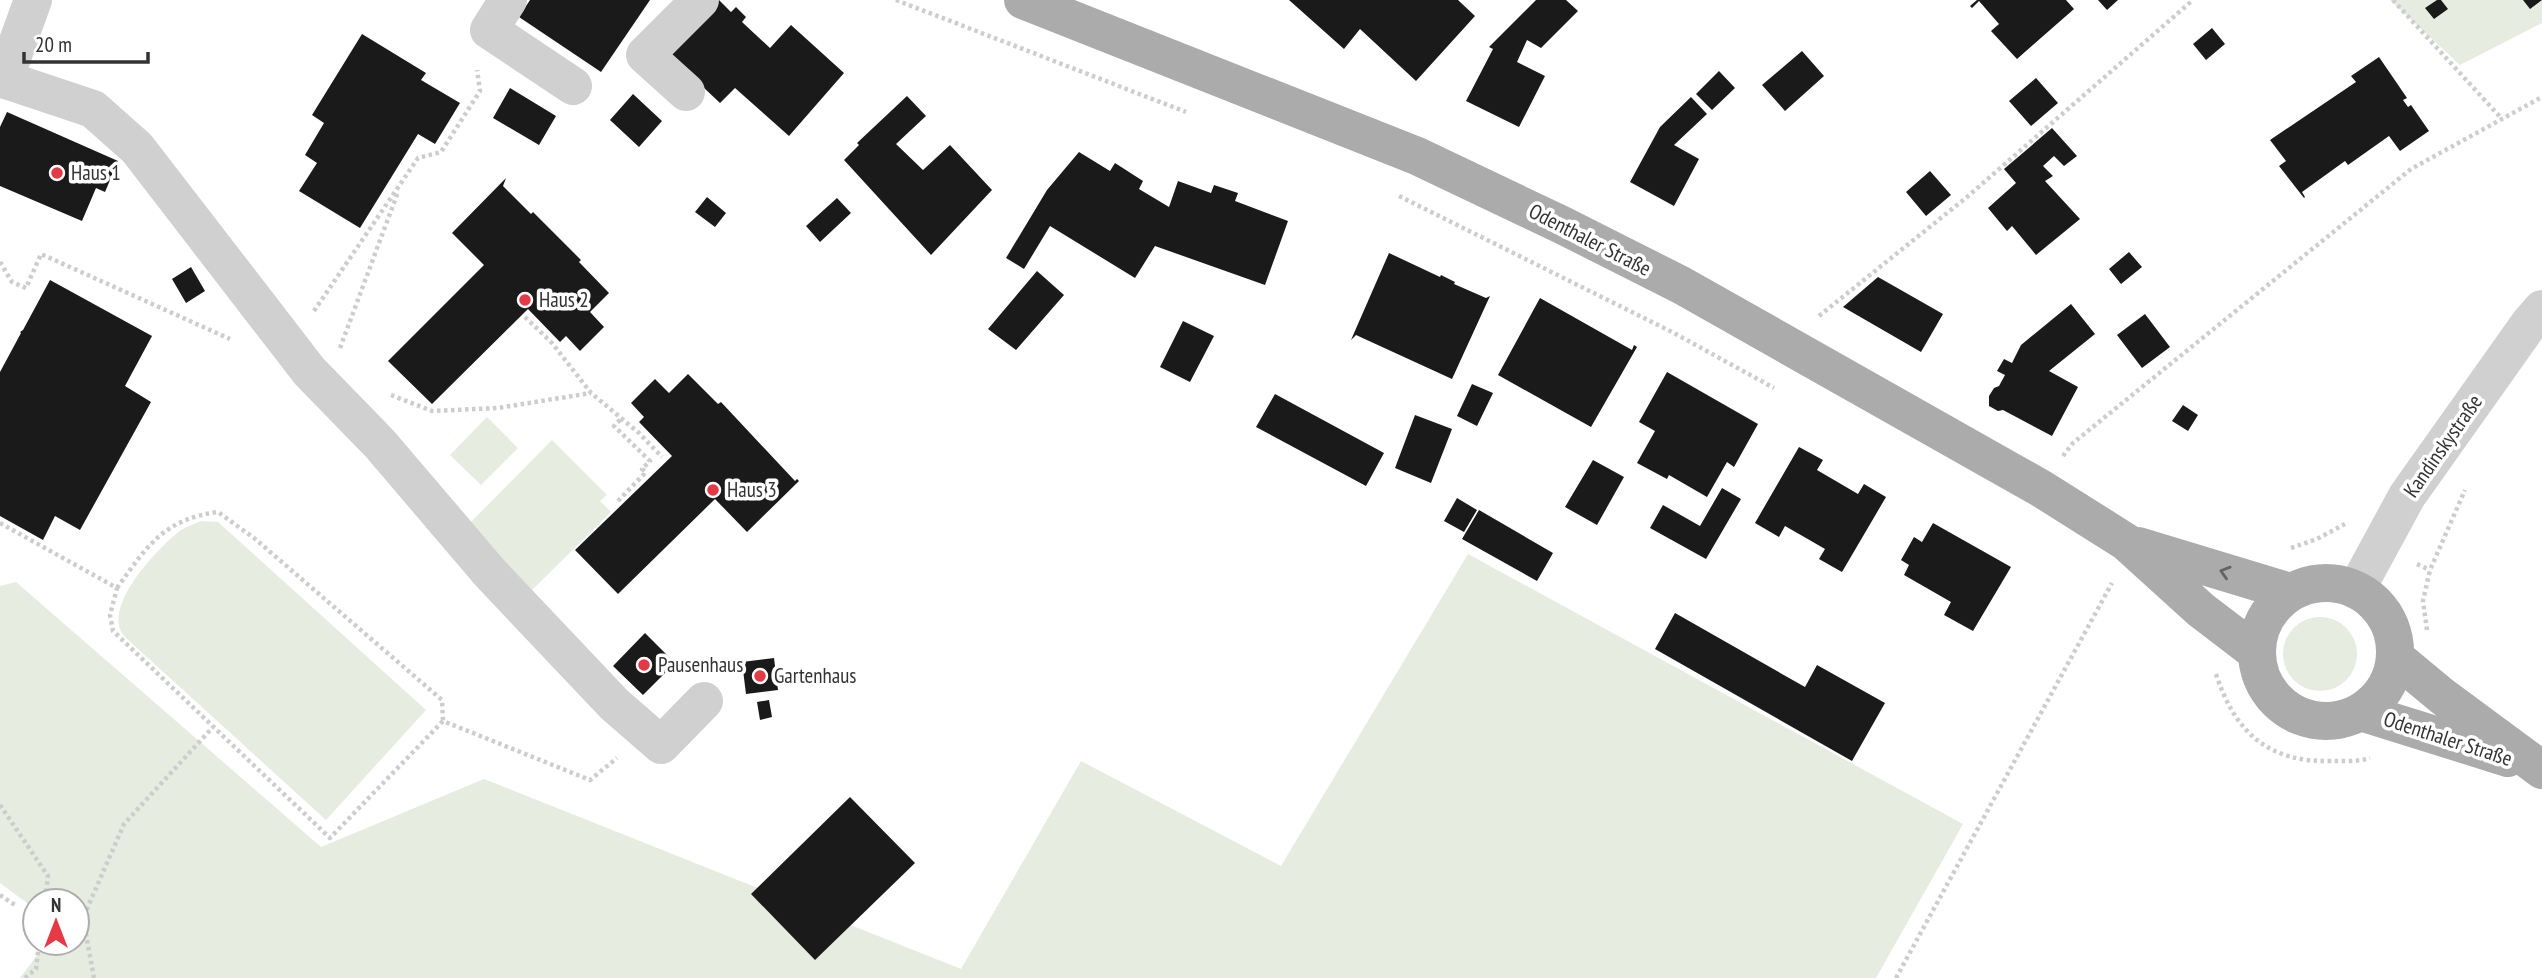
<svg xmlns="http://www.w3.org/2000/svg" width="2542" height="978" font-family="'PT Sans Narrow',sans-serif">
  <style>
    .green { fill: #e6ecdf }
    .building { fill: #1a1a1a }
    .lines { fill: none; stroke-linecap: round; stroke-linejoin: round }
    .path { stroke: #cdcdcd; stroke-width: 4.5; stroke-dasharray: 3.5 3.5; stroke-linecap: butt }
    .minor { stroke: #d0d0d0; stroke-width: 38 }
    .major { stroke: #ababab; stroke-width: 38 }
    .oneway { stroke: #636363 }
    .poi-dot { fill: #e63946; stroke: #fff; stroke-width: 2.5 }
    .labels { text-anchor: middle; stroke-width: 7; stroke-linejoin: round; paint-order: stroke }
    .poi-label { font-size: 21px; fill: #333; stroke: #fff; text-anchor: start }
    .street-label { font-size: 21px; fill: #333; stroke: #fff }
  </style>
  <rect width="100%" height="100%" fill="#fff"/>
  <!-- green -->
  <path class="green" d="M2390,0H2542V23L2460,65Z
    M487,417L518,448L481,485L450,455Z
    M552,440L607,495L600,501L611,512L532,590L467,526Z
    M201,521L218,522L426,710L326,820L126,638C124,635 121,633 120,629C109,599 159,547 181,530C187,526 195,524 201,521Z
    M1468,554L1963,824L1876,978H20L46,943H77V901H35V909L0,883V586L16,582L321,847L484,779L961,969L1081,761L1281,866Z
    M2283 654a37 37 0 1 1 74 0a37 37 0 1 1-74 0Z"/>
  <!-- building -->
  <path class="building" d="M530,0H650L601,72L519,17Z
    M714,0H719L731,12L736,7L746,17L742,22L770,48L791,25L844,73L789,136L735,88L720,103L666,52Z
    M1289,0H1458L1475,16L1416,81L1360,29L1344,49Z
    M1536,0H1566L1578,11L1541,48L1527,40L1517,62L1545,76L1519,127L1466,101L1493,49L1489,47Z
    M1977,0H2066L2074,9L2017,59L1991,31L1999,24L1979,1L1972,8L1970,6Z
    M2098,0H2118L2107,10Z
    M2437,0H2441L2448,9L2434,19L2425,8Z
    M2523,0H2542L2530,9Z
    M2212,28L2225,44L2206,60L2193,44Z
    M362,34L426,73L421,80L460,103L435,144L418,134L360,228L299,191L317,163L305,155L324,123L312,115Z
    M1802,51L1824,76L1785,111L1762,85Z
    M2379,57L2407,98L2403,100L2408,107L2411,105L2429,131L2400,151L2389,136L2348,165L2345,161L2302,192L2305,197L2304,198L2279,166L2286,161L2270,140L2356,82L2351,76Z
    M1719,71L1735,88L1712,110L1696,94Z
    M2036,78L2058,103L2031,126L2009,101Z
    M510,88L556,116L539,145L493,118Z
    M633,94L662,121L639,147L610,120Z
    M907,96L926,116L896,144L923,170L950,145L992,190L931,255L844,160L859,145L857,143Z
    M1691,97L1707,114L1674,145L1699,159L1674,206L1630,182L1660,127Z
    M7,112L118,161L105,192L96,188L82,221L0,186V127Z
    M2052,128L2077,156L2064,166L2054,156L2043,166L2053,176L2045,181L2080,219L2036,255L2012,226L2007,231L1988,208L2016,183L2004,169Z
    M1079,152L1110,171L1115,163L1143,181L1139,189L1169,207L1178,181L1211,193L1214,185L1238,193L1235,201L1288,221L1265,285L1155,246L1135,278L1050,226L1024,269L1006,258L1047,190Z
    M1930,171L1951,195L1926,216L1906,192Z
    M506,178L503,186L531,214L533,212L581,260L579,262L609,293L590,312L604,327L580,351L566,336L560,342L528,309L432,404L388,361L484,265L452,233Z
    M707,197L726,213L715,227L695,212Z
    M837,198L851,213L820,242L806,226Z
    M2129,252L2142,267L2121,284L2109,269Z
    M1389,253L1440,277L1441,275L1455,282L1454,284L1486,298L1490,296L1452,379L1356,335L1351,340Z
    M191,267L205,291L186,303L172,279Z
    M1037,271L1064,295L1016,350L988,329Z
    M1878,277L1943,314L1921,352L1843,307Z
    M50,280L152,336L125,386L151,402L80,530L55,516L43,540L0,516V372L21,333L20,332L23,330Z
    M1540,298L1632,350L1634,345L1637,347L1591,427L1498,375Z
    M2071,304L2095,334L2049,371L2078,387L2052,436L2003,410L1998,411L1989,406V396L1994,388L1999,386L2005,375L1997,371L2004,359L2012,363L2021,345Z
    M2145,314L2170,347L2142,368L2117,335Z
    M1183,321L1214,336L1190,382L1160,367Z
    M1667,372L1758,424L1734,467L1727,462L1707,497L1669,475L1667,479L1637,463L1655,431L1639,422Z
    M688,374L718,404L721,402L795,481L797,479L799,481L747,532L715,499L618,594L575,550L672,456L639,422L644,417L631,403L655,379L669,393Z
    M1472,384L1493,393L1477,426L1457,416Z
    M1275,394L1384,453L1366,486L1256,427Z
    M2183,405L2198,415L2188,431L2172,421Z
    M1415,415L1452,429L1431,483L1395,468Z
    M1799,447L1823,460L1817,470L1858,494L1864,484L1886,497L1842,572L1819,559L1825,549L1806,538L1785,526L1779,537L1755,523Z
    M1593,460L1624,477L1597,525L1565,507Z
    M1722,488L1741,499L1706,559L1650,528L1663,505L1700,526Z
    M1457,498L1477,510L1464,532L1444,521Z
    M1479,510L1553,553L1537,581L1462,539Z
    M1933,523L2011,567L1973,631L1944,615L1951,602L1904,575L1909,565L1901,560L1914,537L1922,542Z
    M1675,613L1805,687L1817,665L1885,703L1852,761L1655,649Z
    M645,633L675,663L643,695L613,666Z
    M774,658L778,690L746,694L742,662Z
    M769,700L772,717L760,720L757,702Z
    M850,797L915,863L815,960L751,894Z"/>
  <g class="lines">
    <!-- path -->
    <path class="path" d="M896,0L1186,112
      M2393,0L2502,119
      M1399,196L1674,333L1774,388
      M0,262L12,282L26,288L41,254L230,339
      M314,311L418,158L441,152L480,91L477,70
      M1819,316L1967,197L2193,0
      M525,317L552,343L591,393L639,433L662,457
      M340,348L398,192
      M391,395L432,411L498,408L591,393
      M2063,456L2073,443L2411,169L2542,97
      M618,501L646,472L642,469L650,461L614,426L622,418
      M0,523L117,588L110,615L113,631L330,838L443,721L590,780L617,758
      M2291,548L2317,539L2345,524
      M2417,564L2430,570
      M117,588C147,546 164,519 218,512L254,538L442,700L443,721
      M2427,630L2423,601L2430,570L2465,490
      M2216,674C2235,733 2269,763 2332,761C2344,761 2358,762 2370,758
      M0,805L48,876L45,901
      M0,895L15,905
      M25,978L36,969L39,943
      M94,978L83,918L124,824L213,727
      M1896,978L2112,583"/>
    <!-- minor -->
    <path class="minor" d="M508,0L489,30L573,86
      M0,78L93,109L137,148L309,371L380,444L490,573L614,704L661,745L704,701
      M4,80L33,0
      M686,92L645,55L700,0
      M2356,590L2407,496L2529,324L2542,309"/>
    <!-- major -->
    <path class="major" d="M1023,0L1417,156L1562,225L1681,285L2042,489L2126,542L2201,610L2256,652
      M2138,546L2290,592
      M2257 652a69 69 0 1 1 138 0a69 69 0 1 1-138 0Z
      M2395,657L2442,696L2542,770
      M2361,712L2508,758"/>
  </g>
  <!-- one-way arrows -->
  <defs><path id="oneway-chevron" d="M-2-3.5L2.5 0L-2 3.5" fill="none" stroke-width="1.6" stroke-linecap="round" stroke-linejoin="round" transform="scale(1.75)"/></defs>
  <use class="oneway" href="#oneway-chevron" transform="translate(2225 572) rotate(-163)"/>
  <!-- markers -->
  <g class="poi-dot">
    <circle cx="57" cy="173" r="7"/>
    <circle cx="525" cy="300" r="7"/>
    <circle cx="713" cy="490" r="7"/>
    <circle cx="644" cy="665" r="7"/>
    <circle cx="760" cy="676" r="7"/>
  </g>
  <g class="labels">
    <!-- poi labels -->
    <g class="poi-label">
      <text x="71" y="180">Haus 1</text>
      <text x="539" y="307">Haus 2</text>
      <text x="727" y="497">Haus 3</text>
      <text x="658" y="672">Pausenhaus</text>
      <text x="774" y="683">Gartenhaus</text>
    </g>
    <!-- street labels -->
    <g class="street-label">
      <text transform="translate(1590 240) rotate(27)" y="7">Odenthaler Straße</text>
      <text transform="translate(2443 446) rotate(-55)" y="7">Kandinskystraße</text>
      <text transform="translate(2448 739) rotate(18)" y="7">Odenthaler Straße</text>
    </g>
  </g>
  <!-- north arrow -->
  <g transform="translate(56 922)"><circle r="33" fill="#ffffff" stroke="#adadad" stroke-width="2"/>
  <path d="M0-5L12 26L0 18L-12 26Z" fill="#e63946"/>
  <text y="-10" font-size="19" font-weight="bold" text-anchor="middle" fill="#333333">N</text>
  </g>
  <!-- scale -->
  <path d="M24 52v10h124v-10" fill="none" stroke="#333333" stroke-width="3.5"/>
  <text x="35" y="52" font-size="21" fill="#333333" stroke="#ffffff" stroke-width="5" paint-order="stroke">20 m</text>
</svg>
